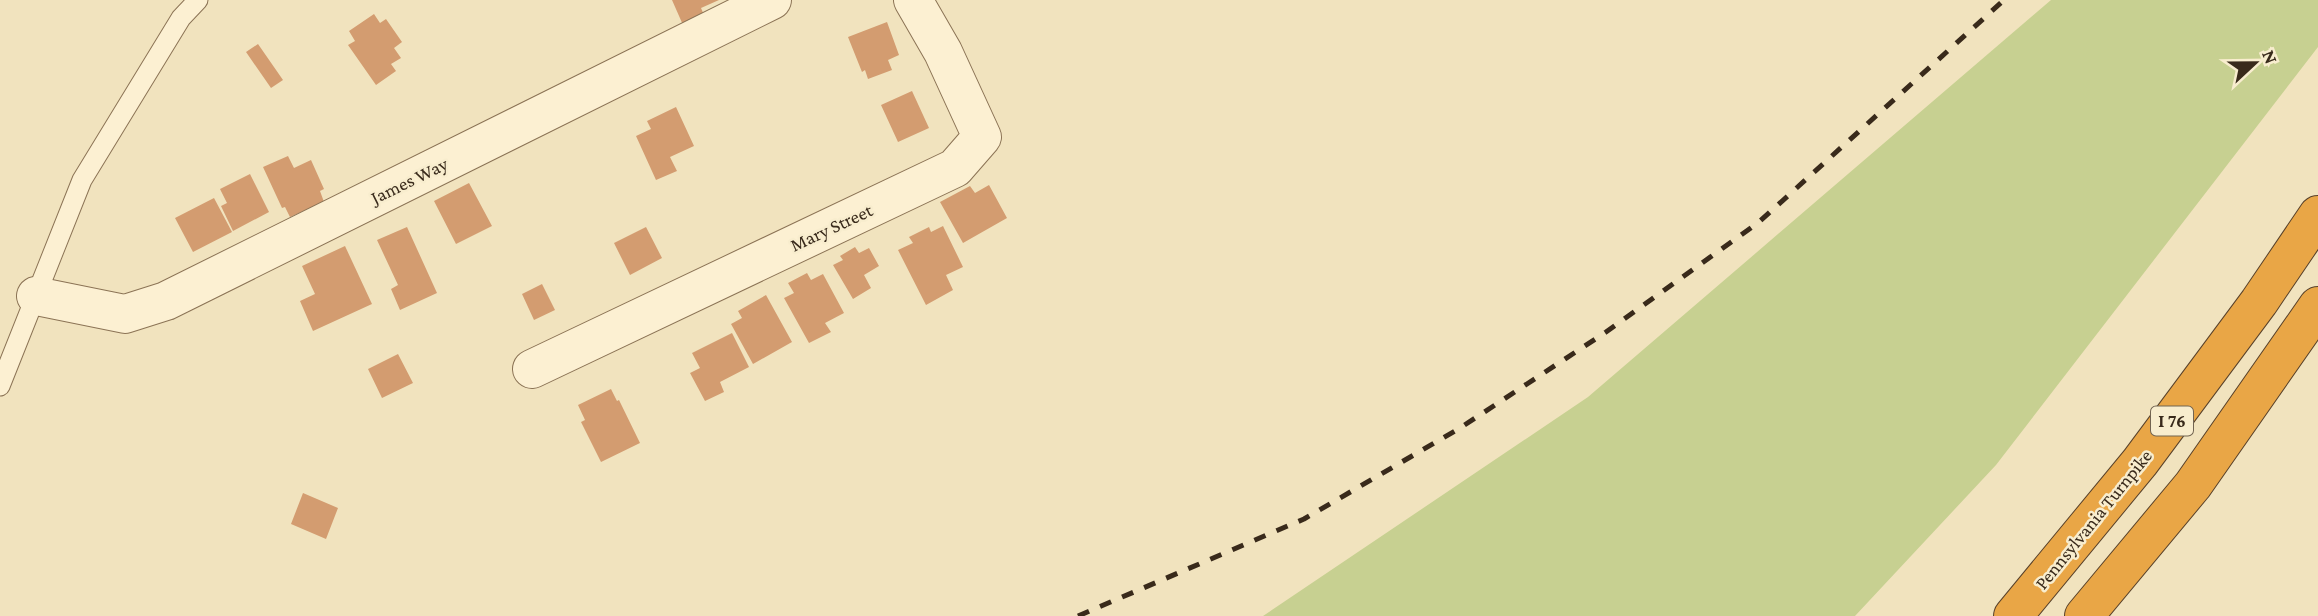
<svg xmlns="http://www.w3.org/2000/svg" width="2318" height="616" font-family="'Crimson Pro',serif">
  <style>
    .green { fill: #c7d091 }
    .building { fill: #d39c70 }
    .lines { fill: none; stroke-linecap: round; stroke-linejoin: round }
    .service-casing { stroke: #8b7355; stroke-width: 21 }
    .minor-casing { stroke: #8b7355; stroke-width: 40 }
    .motorway-casing { stroke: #58412a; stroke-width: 40 }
    .service { stroke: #fcf0d2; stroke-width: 19 }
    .minor { stroke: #fcf0d2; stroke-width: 38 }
    .motorway { stroke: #e9a646; stroke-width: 38 }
    .rail { stroke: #392a1b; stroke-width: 5; stroke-dasharray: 12 12; stroke-linecap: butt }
    .labels { text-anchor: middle; stroke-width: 5; stroke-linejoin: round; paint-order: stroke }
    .shield { fill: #f8edce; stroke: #726451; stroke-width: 2 }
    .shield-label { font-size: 18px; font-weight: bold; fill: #392a1b }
    .street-label { font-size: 19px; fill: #392a1b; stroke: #f8edce }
  </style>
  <rect width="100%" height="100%" fill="#f1e3be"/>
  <!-- green -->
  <path class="green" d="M2051,0H2318V47L1996,465L1855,616H1263L1588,397Z"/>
  <!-- building -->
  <path class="building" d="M672,0H719L701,8L704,15L683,25Z
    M374,14L380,23L386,19L402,42L394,48L401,58L391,64L396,71L376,85L348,45L355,41L349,31Z
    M887,22L899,55L888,60L892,70L868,79L865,70L862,72L848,37Z
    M258,44L283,80L271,88L246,52Z
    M912,91L929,128L898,142L881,105Z
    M676,107L694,146L670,157L677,171L656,180L636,136L651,129L647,121Z
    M288,156L294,168L311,160L324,189L320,191L324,202L290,217L285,207L282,208L263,167Z
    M250,174L269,212L233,231L221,206L227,203L220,189Z
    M469,183L492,226L456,244L434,201Z
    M989,185L1007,218L963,243L940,202L970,186L975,193Z
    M214,198L232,232L193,252L175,218Z
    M943,226L963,267L946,275L953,290L926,305L898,250L913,243L909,237L929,227L931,232Z
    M407,227L437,293L400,310L391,289L398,285L377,240Z
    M646,227L662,258L630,275L614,243Z
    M345,246L372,304L313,331L300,301L315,294L302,266Z
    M855,247L859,253L869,248L879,266L864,275L871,288L853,299L833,265L843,260L840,256Z
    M807,273L811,280L823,274L844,313L825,323L831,332L809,343L784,298L794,293L788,283Z
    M542,284L555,310L534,320L522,294Z
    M766,295L792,342L753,364L731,324L742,318L738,311Z
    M732,333L749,367L720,382L724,392L705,401L690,373L700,368L692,353Z
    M398,354L413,383L382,398L368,369Z
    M611,389L617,401L619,400L640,443L601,462L581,422L585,420L578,405Z
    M303,493L338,508L326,539L291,524Z"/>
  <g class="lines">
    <!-- service casing -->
    <g class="service-casing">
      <path id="service" d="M0,386L82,180L181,18L198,0"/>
    </g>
    <!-- minor casing -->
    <g class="minor-casing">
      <path id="minor" d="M36,296L125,314L166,301L772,0
        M532,369L955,168L982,137L943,52L913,0"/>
    </g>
    <!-- motorway casing -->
    <g class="motorway-casing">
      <path id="motorway" d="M2013,616L2140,462L2259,302L2318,215
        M2084,616L2193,485L2318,306"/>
    </g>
    <!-- service -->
    <use href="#service" class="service"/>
    <!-- minor -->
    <use href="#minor" class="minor"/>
    <!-- motorway -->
    <use href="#motorway" class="motorway"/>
    <!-- rail -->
    <path class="rail" d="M1078,616L1304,519L1460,428L1606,332L1759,222L2004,0"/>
  </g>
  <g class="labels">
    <!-- shield labels -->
    <rect class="shield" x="2151" y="406.5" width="42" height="29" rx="5"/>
    <g class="shield-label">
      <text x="2172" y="427">I 76</text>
    </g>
    <!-- street labels -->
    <g class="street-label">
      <text transform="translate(409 180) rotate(-26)" y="7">James Way</text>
      <text transform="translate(831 227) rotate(-25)" y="7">Mary Street</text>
      <text transform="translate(2093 519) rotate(-51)" y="7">Pennsylvania Turnpike</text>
    </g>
  </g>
  <!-- north arrow -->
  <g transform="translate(2255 63) rotate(68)" stroke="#f8edce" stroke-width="5" paint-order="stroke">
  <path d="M0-5L12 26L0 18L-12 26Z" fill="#392a1b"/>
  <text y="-10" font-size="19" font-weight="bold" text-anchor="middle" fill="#392a1b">N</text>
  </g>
</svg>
